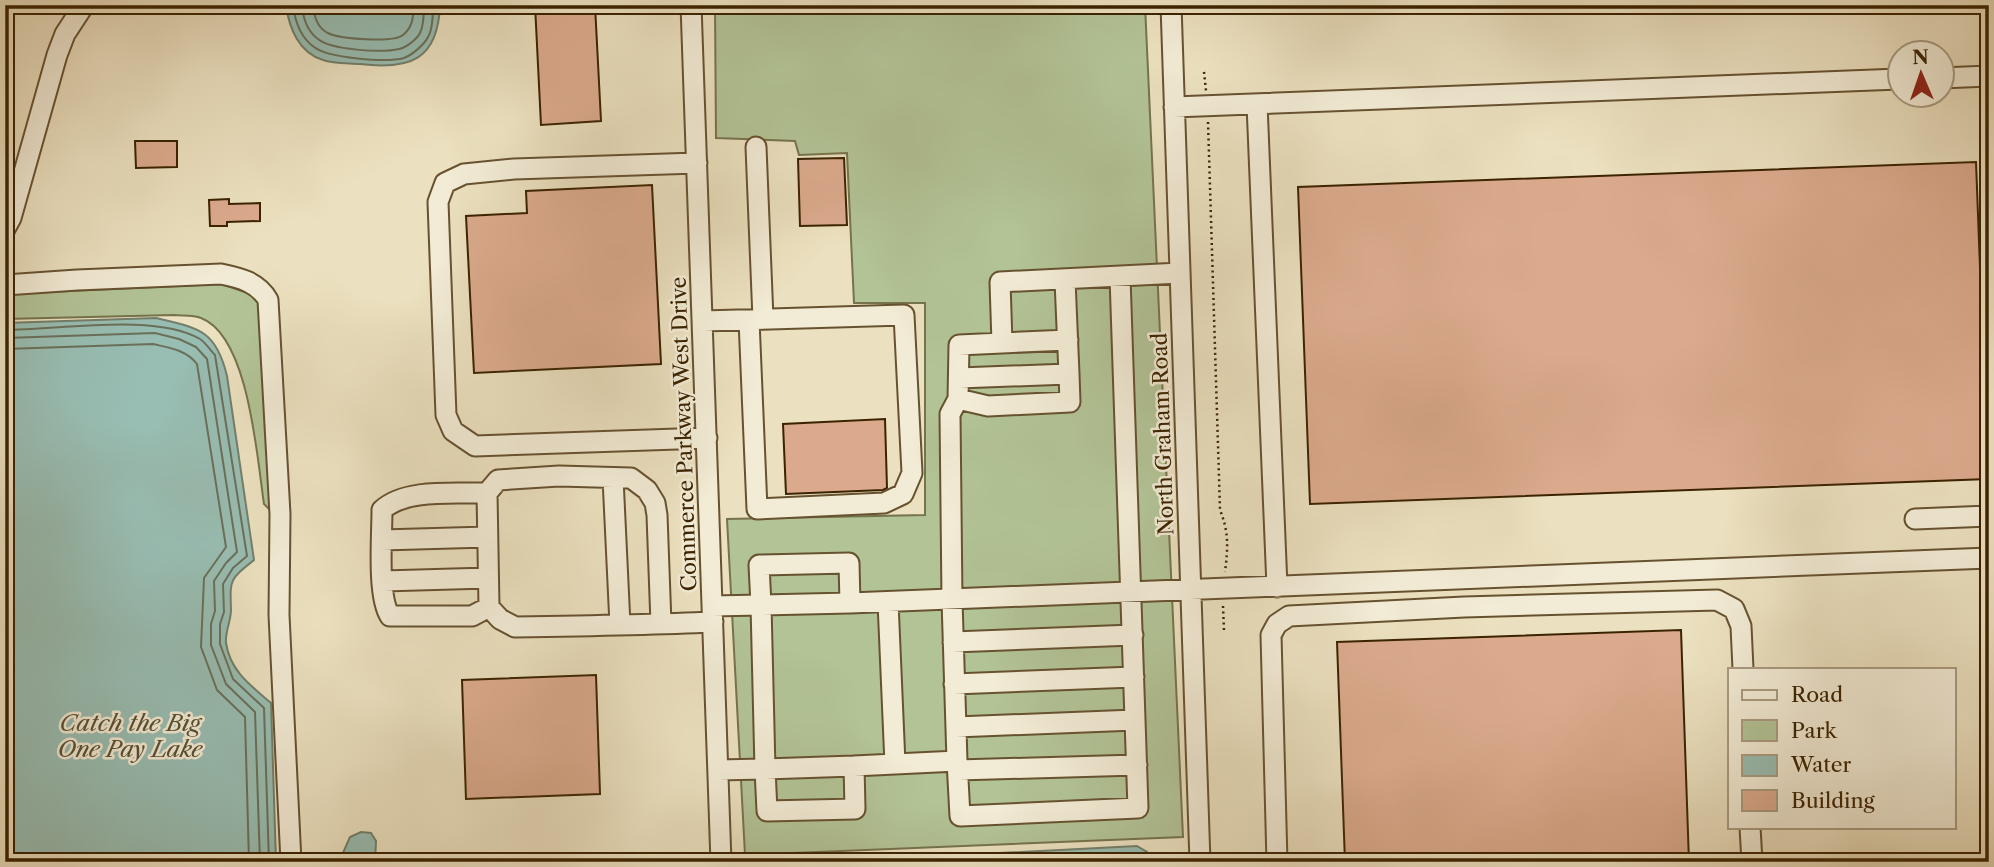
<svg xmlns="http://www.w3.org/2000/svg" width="1994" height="867" font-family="'Libre Caslon Text',serif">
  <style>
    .green { fill: #b2c396; stroke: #76734c; stroke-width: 2 }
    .water { fill: #98bdb2; stroke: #737f6b; stroke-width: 2 }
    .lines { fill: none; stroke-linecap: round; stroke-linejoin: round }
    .shore { stroke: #6a705a; stroke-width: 2 }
    .building { fill: #dbaa8d; stroke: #3b2301; stroke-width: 2 }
    .minor-casing { stroke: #675230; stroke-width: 23 }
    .path { stroke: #3b2301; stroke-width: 2.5; stroke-dasharray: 2 3.5; stroke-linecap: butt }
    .minor { stroke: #f2ebd5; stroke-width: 19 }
    .labels { text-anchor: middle; stroke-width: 5; stroke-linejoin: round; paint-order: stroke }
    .street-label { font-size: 21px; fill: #3b2301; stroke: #f2ebd5 }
    .water-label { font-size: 23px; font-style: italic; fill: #575136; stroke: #f2ebd5 }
  </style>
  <rect width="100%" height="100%" fill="#ebe0bf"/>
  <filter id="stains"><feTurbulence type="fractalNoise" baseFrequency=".00286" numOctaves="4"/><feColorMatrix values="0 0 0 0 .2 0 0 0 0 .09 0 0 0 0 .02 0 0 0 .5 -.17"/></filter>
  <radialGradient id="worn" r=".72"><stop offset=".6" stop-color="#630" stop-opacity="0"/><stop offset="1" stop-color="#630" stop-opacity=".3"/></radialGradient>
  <!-- green -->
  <path class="green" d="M715,5H1145L1183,837L745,855L727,519L925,515V303H854L847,153L799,155L795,141L716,138Z
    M222,284L256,296L262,306L272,493L269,509L264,504C257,458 249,336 201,318C193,315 182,316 174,315L5,319V294Z"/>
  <!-- water -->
  <path class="water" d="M286,5H440C438,60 410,70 360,64C349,63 334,64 323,60C299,53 289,28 286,5Z
    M156,318C199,328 216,330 227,376L254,560C229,580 230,579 231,610C231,621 225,631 226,643C230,671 251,686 271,703L276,862H5V323Z
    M361,832L371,833L376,841L375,862H339L350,837Z
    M1137,846L1147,852L1150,862H797L829,857L980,854Z"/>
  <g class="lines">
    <!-- shore -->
    <path class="shore" d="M293,5C295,22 300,37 314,47C328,58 386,63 404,58C412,55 424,45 428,37C433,29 433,14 433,5
      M302,5C303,18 307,31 318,39C331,50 382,53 399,49C406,48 417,39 420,33C424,25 424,13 424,5
      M313,5C314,16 317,28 328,33C339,39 394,43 403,35C413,27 413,17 414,5
      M5,330C59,330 155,313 200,339C206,343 210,350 215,355L247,556L233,568L223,584L224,612L220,624V644L233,679L264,708L269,862
      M5,338L155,333L179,339L196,347L207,359L237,552L226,563L214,581L215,611L211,624V645L226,684L255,712L260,862
      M5,349L153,344C170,348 186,350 197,364L226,547L204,578L201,647L217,690L245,717L249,862
      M931,862L1137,853L1143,862"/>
  </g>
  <!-- building -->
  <path class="building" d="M535,5H595L601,121L541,125Z
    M135,141H177V167L136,168Z
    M844,158L847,225L800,226L798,159Z
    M1976,162L1988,479L1310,504L1298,187Z
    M652,185L661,364L474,373L466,216L527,213L526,191Z
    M229,199V204L260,203V221L227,222V226H210L209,200Z
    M885,419L887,488L883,490L786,494L783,424Z
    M1681,630L1689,862H1345L1337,642Z
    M596,675L600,794L466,799L462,680Z"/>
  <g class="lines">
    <!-- minor casing -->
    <g class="minor-casing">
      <path id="minor" d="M691,5L721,862
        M1171,5L1200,862
        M1941,78L1989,76
        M1257,104L1277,587
        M1174,107L1899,79
        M756,147L763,319
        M697,163L514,169L464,174L445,183L438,202L446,415L453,431L475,446L707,438
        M5,229L11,218L57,55L65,34L84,5
        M5,285L77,280L221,274C240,278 258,282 268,300L280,514L279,615L291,862
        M703,321L904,315L912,473L903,494L884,503L757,509L749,320
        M1002,343L1068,340
        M959,378L1069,374L1065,280
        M958,399L988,406L1070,402L1069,374
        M613,478L620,625
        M487,493C455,494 406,488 382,510C382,536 377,596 390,616H472L489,607
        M1915,519L1989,516
        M382,540L487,537
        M849,563L850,603L761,605L759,565Z
        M383,581L488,578
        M888,602L895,764
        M850,603L1989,558
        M712,606L761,605L765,769L718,770
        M661,624L657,515L655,503L647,490L631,478L559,476L498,480L487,493L489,607L500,619L515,627C581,626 647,625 713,622
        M953,642L1133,635
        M954,684L1134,677
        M956,727L1135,720
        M957,761L960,816L1138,808L1120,277
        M854,766L957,761L952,600L950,414L958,399L959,345L1002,343L1000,282L1180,273
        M854,766L855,809L767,811L765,769Z
        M958,770L1137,765
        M1750,827L1752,862
        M1277,862L1271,635L1277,624L1289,616L1464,607L1717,600L1734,609L1741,626L1743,669"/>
    </g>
    <!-- path -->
    <path class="path" d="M1204,72L1206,91
      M1208,122L1220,510C1229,532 1228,548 1225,572
      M1223,606L1224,631"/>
    <!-- minor -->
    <use href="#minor" class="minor"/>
  </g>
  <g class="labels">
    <!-- street labels -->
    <g class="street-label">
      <text transform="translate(684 434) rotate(-92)" y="7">Commerce Parkway West Drive</text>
      <text transform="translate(1163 434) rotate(-92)" y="7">North Graham Road</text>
    </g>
    <!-- water labels -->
    <g class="water-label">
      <text x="130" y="731">Catch the Big<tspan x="130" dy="26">One Pay Lake</tspan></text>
    </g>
  </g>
  <!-- margin -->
  <rect width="1994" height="867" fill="none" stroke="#ebe0bf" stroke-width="28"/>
  <rect x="7" y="7" width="1980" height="853" fill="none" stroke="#3b2301" stroke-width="3.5"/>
  <rect x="14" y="14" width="1966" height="839" fill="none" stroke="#3b2301" stroke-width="2"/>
  <!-- legend -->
  <rect x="1728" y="668" width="228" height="161" fill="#f2ebd5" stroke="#a99b80" stroke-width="2"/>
  <rect x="1742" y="690" width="35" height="10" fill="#f2ebd5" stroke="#a99b80" stroke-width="2"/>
  <text x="1791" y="702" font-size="21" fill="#3b2301">Road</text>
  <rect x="1742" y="720" width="35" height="21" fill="#b2c396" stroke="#a99b80" stroke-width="2"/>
  <text x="1791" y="738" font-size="21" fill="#3b2301">Park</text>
  <rect x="1742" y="755" width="35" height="21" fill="#98bdb2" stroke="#a99b80" stroke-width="2"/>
  <text x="1791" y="772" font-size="21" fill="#3b2301">Water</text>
  <rect x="1742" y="790" width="35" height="21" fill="#dbaa8d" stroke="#a99b80" stroke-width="2"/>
  <text x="1791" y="808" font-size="21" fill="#3b2301">Building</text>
  <!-- north arrow -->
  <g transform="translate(1921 74) rotate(358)"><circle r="33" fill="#f2ebd5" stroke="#a99b80" stroke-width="2"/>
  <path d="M0-5L12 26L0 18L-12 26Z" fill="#8f2418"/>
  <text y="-10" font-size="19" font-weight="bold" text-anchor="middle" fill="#3b2301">N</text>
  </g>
  <rect width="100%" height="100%" filter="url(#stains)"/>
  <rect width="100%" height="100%" fill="url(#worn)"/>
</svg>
